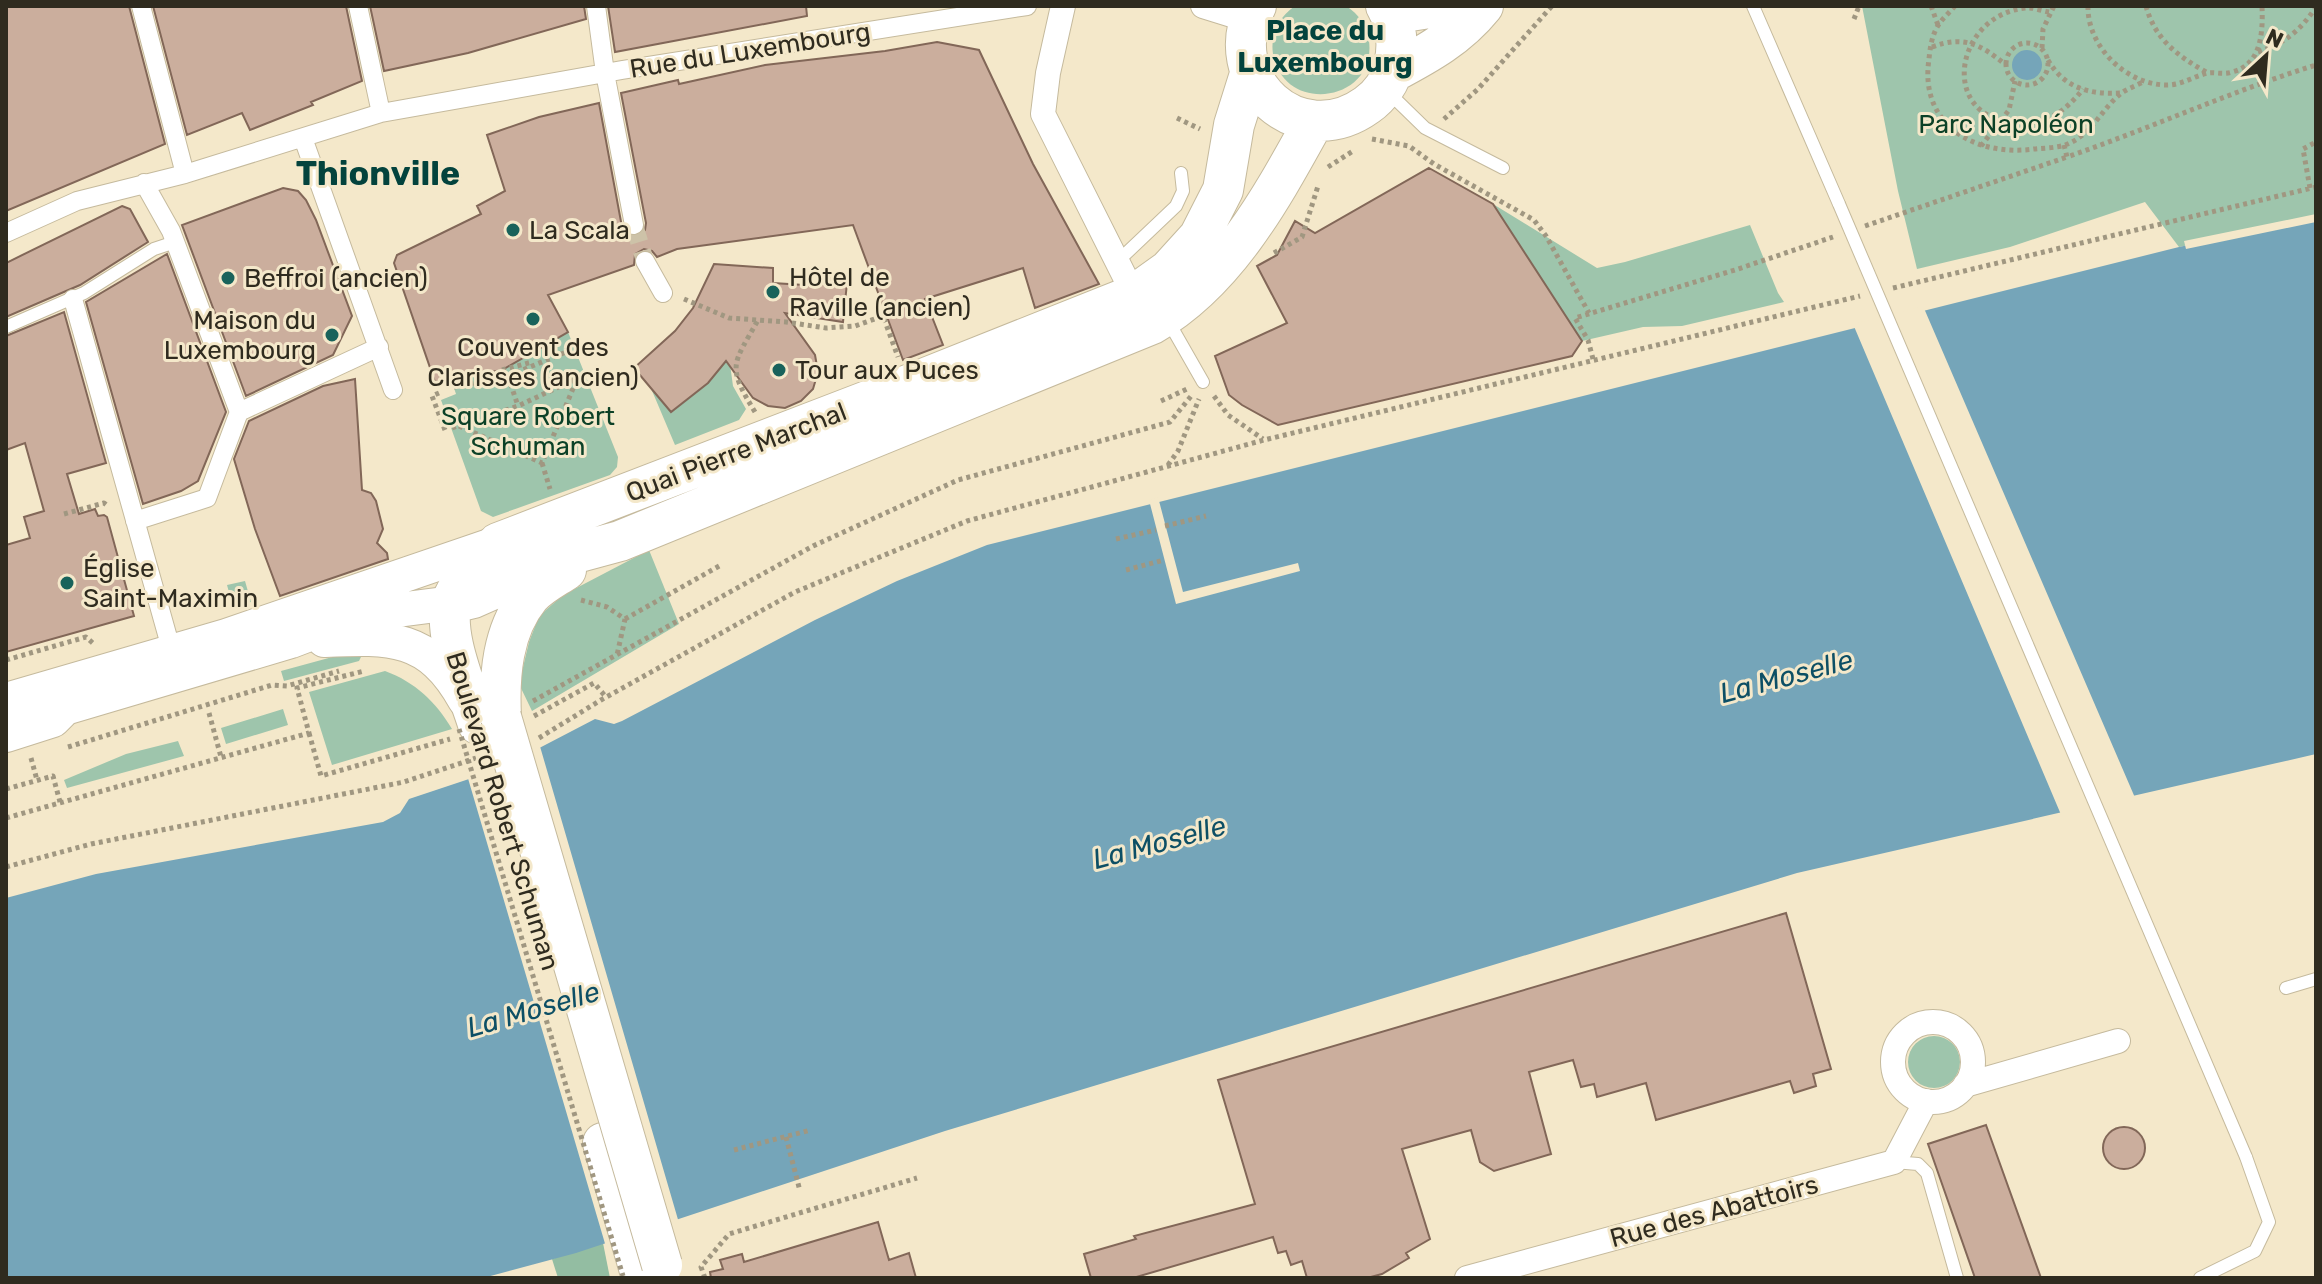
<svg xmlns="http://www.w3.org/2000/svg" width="2322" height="1284" font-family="Rubik,sans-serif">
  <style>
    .green { fill: #9ec5ac }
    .forest { fill: #93bda2 }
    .water { fill: #75a5b9 }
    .pier { fill: #f4e8ca }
    .building { fill: #cbae9d; stroke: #826758; stroke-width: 2 }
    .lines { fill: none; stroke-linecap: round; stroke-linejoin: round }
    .pedestrian-tunnel { stroke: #cdc2a8; stroke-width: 18; stroke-dasharray: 18 9; stroke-linecap: butt }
    .service-casing { stroke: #c5ba9d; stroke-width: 14 }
    .pedestrian-casing { stroke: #c5ba9d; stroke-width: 20 }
    .minor-casing { stroke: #c5ba9d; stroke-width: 26 }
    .secondary-casing { stroke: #c5ba9d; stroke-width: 36 }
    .primary-casing { stroke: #c5ba9d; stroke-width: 42 }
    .path { stroke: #a09781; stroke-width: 5; stroke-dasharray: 4 4; stroke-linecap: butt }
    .service { stroke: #fff; stroke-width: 12 }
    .pedestrian { stroke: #fff; stroke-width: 18 }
    .minor { stroke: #fff; stroke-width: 24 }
    .secondary { stroke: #fff; stroke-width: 34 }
    .primary { stroke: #fff; stroke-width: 40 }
    .service-bridge-casing { stroke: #c5ba9d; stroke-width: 14; stroke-linecap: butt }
    .primary-bridge-casing { stroke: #c5ba9d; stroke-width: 42; stroke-linecap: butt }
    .path-bridge { stroke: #a09781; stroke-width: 5; stroke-dasharray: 4 4; stroke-linecap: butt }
    .service-bridge { stroke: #fff; stroke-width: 12 }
    .primary-bridge { stroke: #fff; stroke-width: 40 }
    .poi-dot { fill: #19635b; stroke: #f4e8ca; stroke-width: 3 }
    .labels { text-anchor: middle; stroke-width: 6; stroke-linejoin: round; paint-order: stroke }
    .street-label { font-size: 26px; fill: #2f2b1f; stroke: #f4e8ca }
    .park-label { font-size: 26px; fill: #0c4127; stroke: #f4e8ca }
    .poi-label { font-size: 26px; fill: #2f2b1f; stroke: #f4e8ca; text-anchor: start }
    .neighbourhood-label { font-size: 28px; font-weight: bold; fill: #03433d; stroke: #f4e8ca }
    .water-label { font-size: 28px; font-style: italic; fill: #0d4f65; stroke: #f4e8ca }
    .district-label { font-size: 34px; font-weight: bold; fill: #03433d; stroke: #f4e8ca }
  </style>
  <rect width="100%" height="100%" fill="#f4e8ca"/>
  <!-- green -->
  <path class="green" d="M1295,6H1346C1359,14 1367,26 1369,41C1377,102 1284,116 1273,54C1270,34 1279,17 1295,6Z
    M1862,6H2316V218L2179,247L2145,202L2010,247L1917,269L1898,191Z
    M1493,204L1597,268L1625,262L1750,225L1778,293L1784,302L1682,326L1643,327L1582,341Z
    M568,332L618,457L617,467L610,475L493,517L481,511L441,400L456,394L451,379L502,370Z
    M729,357L733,386L746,409L739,420L675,445L650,386L672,412L708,383Z
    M649,550L679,624L532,711L519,684L529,642L539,616L563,595Z
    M245,581L251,602L233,607L227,585Z
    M347,653L361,657L359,661L284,681L281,671Z
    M385,671C415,682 436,702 452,729L332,765L309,692Z
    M283,709L288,725L226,744L221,728Z
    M178,741L184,756L67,788L64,780L126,754Z
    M1908 1062a26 26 0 1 1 52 0a26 26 0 1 1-52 0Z"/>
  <!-- forest -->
  <path class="forest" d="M603,1243L610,1278H558L552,1259Z"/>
  <!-- water -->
  <path class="water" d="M2012 65a15 15 0 1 1 30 0a15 15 0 1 1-30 0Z
    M2316,218V754L1797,873L945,1131L576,1253L483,1278H6V898L96,874L383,822L400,813L409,799L499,769L595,719L614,724L622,721L815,620L897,581L987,545L2179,247Z"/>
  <!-- pier -->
  <path class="pier" d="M2316,214V222L2186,249L2184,241Z
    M1923,306L2136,800L2062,817L1853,324Z
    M1158,497L1183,592L1298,563L1300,571L1176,604L1149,500Z
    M539,743L679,1223L606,1247L467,775L497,765Z"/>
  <!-- building -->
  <path class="building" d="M6,6H129L165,144L6,211Z
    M153,6H346L362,81L311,102L313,105L250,130L242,113L187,135Z
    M370,6H584L586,19L468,53L384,71Z
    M608,6H806L807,16L615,52Z
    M937,42L979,50L1033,164L1099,284L1035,308L1023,268L925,299L943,345L903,360L853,225L677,249L657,257L652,251L644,249L635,254L634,265L548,295L568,332L502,370L435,382L394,263L397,255L481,214L477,206L505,191L487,135L539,117L599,103L622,227L629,236L637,237L645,230L646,223L621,93L678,80L679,84L765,65L885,51Z
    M1429,168L1493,204L1582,341L1572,356L1278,425L1242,405L1229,395L1215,356L1287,323L1257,266L1277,255L1295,221L1315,233Z
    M283,188L298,191L306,200L316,220L352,316L333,355L246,396L182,225Z
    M122,206L130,209L148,242L80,285L6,317V263Z
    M167,254L226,412L198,481L181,491L143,504L86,302Z
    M714,264L773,268V283L820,286L821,271L848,273L843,322L785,313L815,355L818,372L813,389L801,401L785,408L768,406L753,398L726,361L708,383L671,412L634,368L675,331L693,308Z
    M64,312L106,463L67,474L79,514L95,509L98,516L104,515L107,517L134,616L6,652V545L30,538L24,517L44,511L25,443L6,450V336Z
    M355,379L362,490L371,493L376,501L383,529L377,543L387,553L388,559L280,596L255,529L234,459L249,421L323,386Z
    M1786,913L1831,1069L1813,1074L1816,1086L1794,1093L1790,1081L1656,1120L1646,1083L1597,1097L1594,1084L1581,1087L1573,1060L1529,1072L1551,1154L1494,1171L1480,1162L1471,1130L1402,1149L1430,1239L1406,1253L1409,1258L1382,1274L1367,1278H1307L1302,1261L1291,1265L1286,1251L1278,1253L1273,1237L1133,1278H1091L1084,1254L1136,1239L1134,1236L1255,1204L1218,1080Z
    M1986,1125L2041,1278H1975L1928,1144Z
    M2103 1148a21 21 0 1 1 42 0a21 21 0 1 1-42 0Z
    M878,1222L889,1260L909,1253L916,1278H711L710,1272L723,1269L720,1260L742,1254L744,1262Z"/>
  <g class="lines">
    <!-- pedestrian-tunnel -->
    <path class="pedestrian-tunnel" d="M634,225L645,261"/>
    <!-- service casing -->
    <g class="service-casing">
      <path id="service" d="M1753,6L1839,204
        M1387,91L1425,128L1503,168
        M1117,262L1176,206L1183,191L1181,173
        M1167,319L1203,382
        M6,327L84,293L154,249L175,242
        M2286,988L2316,979
        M1894,1162L1918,1164L1927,1173L1957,1278
        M2200,1278L2255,1251L2269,1222L2246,1157"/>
    </g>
    <!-- pedestrian casing -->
    <g class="pedestrian-casing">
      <path id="pedestrian" d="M141,6L185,174
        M358,6L381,113
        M596,6L605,73L634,225
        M303,138L393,390
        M144,183L171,231L239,412
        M6,233L77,201L185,174L381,113L622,70L1027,6
        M645,261L663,293
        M73,299L172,652
        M135,521L207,498L239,412L379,347"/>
    </g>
    <!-- minor casing -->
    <g class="minor-casing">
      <path id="minor" d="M1063,6L1048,73L1043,114L1134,295
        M1203,6L1248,20
        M1893 1062a40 40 0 1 1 80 0a40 40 0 1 1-80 0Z
        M1965,1085L2118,1041
        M1467,1278L1894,1162L1926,1101"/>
    </g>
    <!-- secondary casing -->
    <g class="secondary-casing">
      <path id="secondary" d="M324,640C390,637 429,635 465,700
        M6,700L226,636L498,543
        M6,735L53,720L65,708L291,641L359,615L452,603"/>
    </g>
    <!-- primary casing -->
    <g class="primary-casing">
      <path id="primary" d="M1256,6C1217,80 1299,154 1367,105C1380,96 1391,81 1394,65C1399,44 1397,25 1386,6
        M1391,14L1442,6
        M1393,72C1427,54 1458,37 1483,6
        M452,603L473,598L572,554L620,541L1152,324C1228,280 1273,195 1314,121
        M501,717C499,676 502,630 530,596C540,585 554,578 566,570
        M478,724C468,691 439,629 454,596C463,577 484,559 498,543L883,395L1134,295L1169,270L1199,237L1223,190L1234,125L1250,74
        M603,1143L642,1278"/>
    </g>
    <!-- path -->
    <path class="path" d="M1931,6L1938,25
      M1955,6C1950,12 1943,18 1939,24C1932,34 1930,48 1929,59C1919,125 1975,157 2034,149C2044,148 2056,148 2065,145C2093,135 2101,108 2123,92C2129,88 2138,85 2145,81
      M2088,6C2087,46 2126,85 2167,85C2182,85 2194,76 2208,73C2216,72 2224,75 2232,72C2262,65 2263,31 2262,6
      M2146,6C2155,40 2179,57 2208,73
      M2049,12C2042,11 2033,7 2025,8C1954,16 1938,118 2016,123C2046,125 2065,112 2083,89
      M1854,19L1859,6
      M2006 64a21 21 0 1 1 42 0a21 21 0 1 1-42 0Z
      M1932,47C1964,35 1980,44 2006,65
      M2042,48L2043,29L2054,6
      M2258,52C2285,43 2300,31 2316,7
      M2048,60C2064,88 2090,95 2121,93
      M1177,118L1200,129
      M1444,119L1478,89L1552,6
      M1372,139L1409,146L1434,164L1534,220L1546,236L1589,313
      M2064,145L2067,157C2151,128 2232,91 2316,65
      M1981,146L2009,110L2015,81
      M1328,167L1353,151
      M2310,188L2303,149L2316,142
      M1865,226L2067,157
      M1274,253L1302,237L1318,186
      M1893,288L2316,187
      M684,299L729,318L786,322L826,328L855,326L883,316L898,357
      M1593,359L1588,340L1575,318L1735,270L1833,237
      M502,370L532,362
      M508,376L518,406
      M454,387L508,376L566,352
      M439,393L432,396L445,430
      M1214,396L1228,415L1263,439
      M1161,401L1187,389
      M755,412C726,365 733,365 758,320
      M459,426L542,463L577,379
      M452,428L518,406L584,375
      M542,463L550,489
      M1168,465L1178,451L1199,399
      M64,514L104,503L109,507
      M1165,526L1206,516
      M1116,539L1156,530
      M1126,570L1164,560
      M581,600L607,607L625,619L617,655
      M625,619L721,565
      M6,660L86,637L95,645
      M533,701L813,546L958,480L1170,422L1192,395
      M209,713L221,757
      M534,716L594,683L606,697
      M309,733L321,776L450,739
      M539,738L601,700L795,592L967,521L1264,440L1860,296
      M68,747L272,685L287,686L339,671
      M31,758L37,780
      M6,789L53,776L60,802
      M6,818L309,733L297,688L364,671
      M6,867L91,844L404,782L476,758
      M786,1137L800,1191
      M734,1150L811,1130
      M705,1278L701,1267L729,1234L917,1178"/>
    <!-- service -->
    <use href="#service" class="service"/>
    <!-- pedestrian -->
    <use href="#pedestrian" class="pedestrian"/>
    <!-- minor -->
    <use href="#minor" class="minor"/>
    <!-- secondary -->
    <use href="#secondary" class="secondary"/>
    <!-- primary -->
    <use href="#primary" class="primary"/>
    <!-- service-bridge casing -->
    <g class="service-bridge-casing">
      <path id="service-bridge" d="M1839,204L2246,1157"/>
    </g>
    <!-- primary-bridge casing -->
    <g class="primary-bridge-casing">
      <path id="primary-bridge" d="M501,717L662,1265"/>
    </g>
    <!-- path-bridge -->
    <path class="path-bridge" d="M459,729L623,1276"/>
    <!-- service-bridge -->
    <use href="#service-bridge" class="service-bridge"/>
    <!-- primary-bridge -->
    <use href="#primary-bridge" class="primary-bridge"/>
  </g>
  <!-- markers -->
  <g class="poi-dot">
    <circle cx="513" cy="230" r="8"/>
    <circle cx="228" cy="278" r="8"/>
    <circle cx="773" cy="292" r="8"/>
    <circle cx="533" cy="319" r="8"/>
    <circle cx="332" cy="335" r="8"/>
    <circle cx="779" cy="370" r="8"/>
    <circle cx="67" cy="583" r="8"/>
  </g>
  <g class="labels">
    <!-- street labels -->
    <g class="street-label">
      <text transform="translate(750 50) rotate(-9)" y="9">Rue du Luxembourg</text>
      <text transform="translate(736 452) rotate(-21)" y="9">Quai Pierre Marchal</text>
      <text transform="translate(503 811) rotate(73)" y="9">Boulevard Robert Schuman</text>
      <text transform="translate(1714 1211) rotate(-15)" y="9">Rue des Abattoirs</text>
    </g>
    <!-- park labels -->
    <g class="park-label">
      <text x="2006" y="133">Parc Napoléon</text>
      <text x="528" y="425">Square Robert<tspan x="528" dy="30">Schuman</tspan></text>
    </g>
    <!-- poi labels -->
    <g class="poi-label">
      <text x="529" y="239">La Scala</text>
      <text x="789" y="286">Hôtel de<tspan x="789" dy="30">Raville (ancien)</tspan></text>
      <text x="244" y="287">Beffroi (ancien)</text>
      <text x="316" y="329" text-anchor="end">Maison du<tspan x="316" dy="30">Luxembourg</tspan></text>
      <text x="533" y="356" text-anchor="middle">Couvent des<tspan x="533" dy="30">Clarisses (ancien)</tspan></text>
      <text x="795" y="379">Tour aux Puces</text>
      <text x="83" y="577">Église<tspan x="83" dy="30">Saint-Maximin</tspan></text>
    </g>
    <!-- neighbourhood labels -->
    <g class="neighbourhood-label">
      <text x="1325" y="40">Place du<tspan x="1325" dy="32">Luxembourg</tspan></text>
    </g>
    <!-- water labels -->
    <g class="water-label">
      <text transform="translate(1786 676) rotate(-15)" y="10">La Moselle</text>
      <text transform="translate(1159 842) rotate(-15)" y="10">La Moselle</text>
      <text transform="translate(533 1009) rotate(-16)" y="10">La Moselle</text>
    </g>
    <!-- district labels -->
    <g class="district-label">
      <text x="378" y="185">Thionville</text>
    </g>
  </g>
  <!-- border -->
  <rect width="2322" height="1284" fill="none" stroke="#2f2b1f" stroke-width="16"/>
  <!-- north arrow -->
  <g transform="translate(2266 56) rotate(26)" stroke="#f4e8ca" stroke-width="6" paint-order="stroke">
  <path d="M0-6L14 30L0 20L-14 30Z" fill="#2f2b1f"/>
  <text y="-12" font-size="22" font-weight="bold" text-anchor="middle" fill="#2f2b1f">N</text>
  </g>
</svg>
